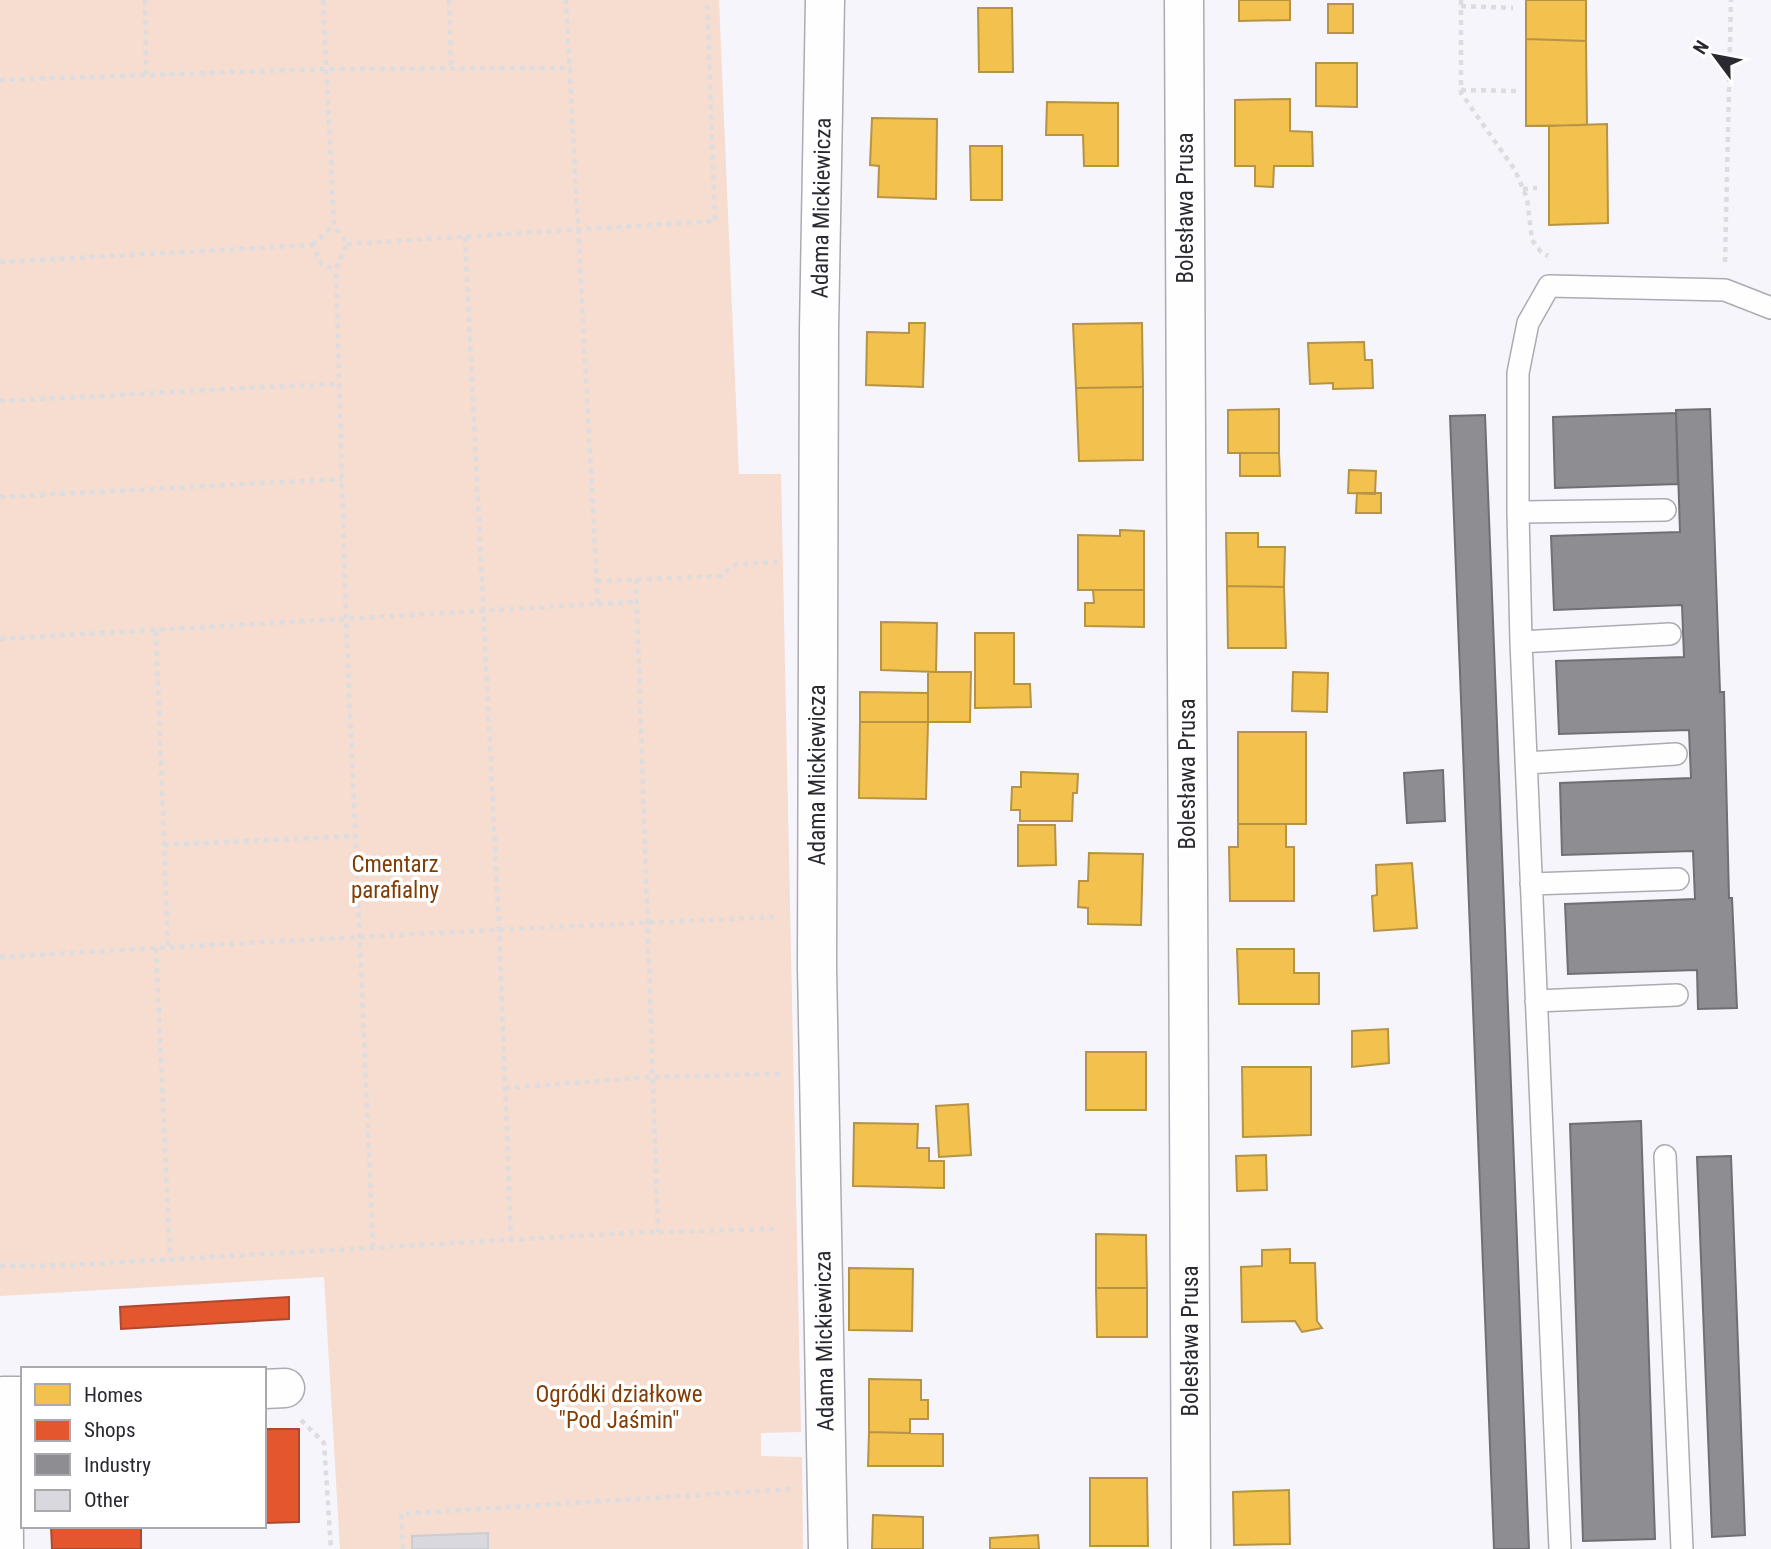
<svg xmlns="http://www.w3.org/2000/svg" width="1771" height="1549" font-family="'Roboto Condensed',sans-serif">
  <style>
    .green { fill: #f7dcd0 }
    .homes { fill: #f2c14e; stroke: #b69345; stroke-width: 2 }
    .shops { fill: #e4572e; stroke: #ac492f; stroke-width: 2 }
    .industry { fill: #8d8d92; stroke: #6f6f75; stroke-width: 2 }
    .building { fill: #d9d8df; stroke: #ccccd3; stroke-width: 2 }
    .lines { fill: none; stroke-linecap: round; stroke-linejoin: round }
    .service-casing { stroke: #acabb1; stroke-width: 24 }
    .minor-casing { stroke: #acabb1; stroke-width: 41 }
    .path { stroke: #dddde0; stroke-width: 4.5; stroke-dasharray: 5 5; stroke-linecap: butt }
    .service { stroke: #fefeff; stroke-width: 21 }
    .minor { stroke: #fefeff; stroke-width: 38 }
    .labels { text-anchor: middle; stroke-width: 7; stroke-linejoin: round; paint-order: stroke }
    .street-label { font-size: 23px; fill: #2a2931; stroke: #fff }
    .park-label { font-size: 23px; fill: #823d05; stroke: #fff }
  </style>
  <rect width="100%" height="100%" fill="#f6f5fc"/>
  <!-- green -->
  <path class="green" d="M0,0H719L739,474H781L801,1432L761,1433V1456L802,1457L803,1549H340L324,1277L0,1296Z"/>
  <!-- homes -->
  <path class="homes" d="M1239,0H1290V20L1239,21Z
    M1526,0H1586V41L1526,39Z
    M1328,4H1353V33H1328Z
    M978,8H1012L1013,72H979Z
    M1526,39L1586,41L1587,125L1526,126Z
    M1316,63H1357V107L1316,106Z
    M1290,99V131L1312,132L1313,166H1274L1273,187L1255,186V166H1235V100Z
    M1047,102L1118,103V166H1084L1083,135H1046Z
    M872,118L937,119L936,199L878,197L879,166L870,165Z
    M1607,124L1608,223L1549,225V126Z
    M970,146H1002V200H971Z
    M909,323H925L923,387L866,385L867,332L909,333Z
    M1142,323L1143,387L1076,388L1073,324Z
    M1364,342L1365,360H1372L1373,388L1333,389V383L1310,384L1308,343Z
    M1143,387V460L1079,461L1076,388Z
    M1279,409V453H1228V410Z
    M1240,453H1279L1280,476H1240Z
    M1349,470L1376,471L1375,494L1348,493Z
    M1357,493H1381V513H1356Z
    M1120,530L1144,531V590H1078V535L1120,536Z
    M1226,533H1258V547H1285L1284,587L1227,586Z
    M1227,586L1284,587L1286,648H1228Z
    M1093,590H1144V627L1085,626V603H1094Z
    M881,622L937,623L936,672L881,670Z
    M975,633H1014V684H1030L1031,707L975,708Z
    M928,672H971L970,722H928Z
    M1293,672L1328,673L1327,712L1292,711Z
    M860,692L928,693V722H860Z
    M860,722H928L926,799L859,798Z
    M1238,732H1306V824H1238Z
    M1021,772L1078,774L1077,793H1073L1072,821H1020V810H1011L1012,787H1021Z
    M1238,824H1286V847H1294V901H1230L1229,847H1238Z
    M1018,825H1055L1056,865L1018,866Z
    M1089,853L1143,854L1141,925L1088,924V908L1078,907L1079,881H1088Z
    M1412,863L1417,928L1374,931L1372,896L1377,895L1376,865Z
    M1237,949H1294V973H1319V1004H1239Z
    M1388,1029L1389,1063L1352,1067V1031Z
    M1086,1052H1146V1110H1086Z
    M1242,1067H1311V1135L1243,1137Z
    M968,1104L971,1155L939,1157L936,1106Z
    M854,1123L918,1124L917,1148H929V1161H944V1188L853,1186Z
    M1266,1155L1267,1190L1237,1191L1236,1156Z
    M1096,1234L1146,1235L1147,1288H1096Z
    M1290,1249V1263H1315L1317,1321L1322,1328L1302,1332L1295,1321L1242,1322L1241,1267L1262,1266V1250Z
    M849,1268L913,1269L912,1331L849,1330Z
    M1096,1288H1147V1337H1097Z
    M869,1379L921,1380V1400H928V1419H910V1433L869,1432Z
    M869,1432L943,1434V1466H868Z
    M1090,1478H1147L1148,1546H1090Z
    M1289,1490L1290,1544L1234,1545L1233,1492Z
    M873,1515L923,1517V1549H872Z
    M1038,1535L1039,1549H990V1538Z"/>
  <!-- shops -->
  <path class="shops" d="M289,1297V1319L121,1329L120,1307Z
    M264,1429H299V1522L264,1523Z
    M51,1526H141V1549H52Z"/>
  <!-- industry -->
  <path class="industry" d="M1710,409L1720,692H1724L1729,898H1732L1737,1008L1698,1009L1697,970L1568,974L1565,904L1695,899L1693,851L1562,855L1560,783L1691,778L1689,730L1559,734L1556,661L1684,657L1682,605L1554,610L1551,536L1680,532L1676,410Z
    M1676,413L1678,484L1555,488L1553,417Z
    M1485,415L1529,1549H1494L1450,416Z
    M1443,770L1445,821L1407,823L1404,773Z
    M1641,1121L1655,1539L1583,1541L1570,1124Z
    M1731,1156L1745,1535L1712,1537L1697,1157Z"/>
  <!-- building -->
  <path class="building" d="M488,1533V1549H412V1536Z"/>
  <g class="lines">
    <!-- service casing -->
    <g class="service-casing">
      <path id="service" d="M1518,512L1665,510
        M1521,642L1670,634
        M1526,763L1676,754
        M1531,884L1678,879
        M1536,1001L1677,995
        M1665,1156L1682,1549
        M1560,1549L1521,642L1518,512V373L1528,323L1549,286L1725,290L1771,308"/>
    </g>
    <!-- minor casing -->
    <g class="minor-casing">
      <path id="minor" d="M825,0L819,330L817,967L828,1549
        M1184,0L1191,1549
        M264,1389L285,1388
        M4,1549L3,1396H23"/>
    </g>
    <!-- path -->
    <path class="path" d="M145,0L146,75
      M323,0L334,225L347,244L336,269L346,619L373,1247
      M449,0L451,68
      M1461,0V93L1515,170L1527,198L1532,240L1541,252L1548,256
      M1461,6L1513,8
      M0,80L326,69L571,68
      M1461,90L1517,91
      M1523,189L1537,188
      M465,237L499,928L511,1240
      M347,244L715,221L707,0
      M312,245L334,225
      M0,262L312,245L322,265L336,269
      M1725,262L1731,0
      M0,401C113,396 226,388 339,384
      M0,497L342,479
      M636,579L658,1232
      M597,581L720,576L737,564L781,562
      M598,604L637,602
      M156,631L168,948
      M0,639L598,604L566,0
      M164,845L355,836
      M156,948L170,1258
      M0,957C258,942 517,928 775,917
      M505,1088L653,1077L780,1074
      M0,1266L73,1265L628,1233L778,1229
      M301,1420L324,1443L331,1549
      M403,1549L401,1514L791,1489"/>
    <!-- service -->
    <use href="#service" class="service"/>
    <!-- minor -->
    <use href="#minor" class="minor"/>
  </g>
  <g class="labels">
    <!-- street labels -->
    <g class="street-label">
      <text transform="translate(821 208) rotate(-89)" y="8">Adama Mickiewicza</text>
      <text transform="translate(1185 208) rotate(-90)" y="8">Bolesława Prusa</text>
      <text transform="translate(1187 774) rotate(-90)" y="8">Bolesława Prusa</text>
      <text transform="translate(817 775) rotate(-90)" y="8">Adama Mickiewicza</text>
      <text transform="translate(824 1341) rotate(-91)" y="8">Adama Mickiewicza</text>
      <text transform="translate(1190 1341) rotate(-90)" y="8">Bolesława Prusa</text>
    </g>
    <!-- park labels -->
    <g class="park-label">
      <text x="395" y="872">Cmentarz<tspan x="395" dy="26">parafialny</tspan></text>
      <text x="619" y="1402">Ogródki działkowe<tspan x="619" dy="26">"Pod Jaśmin"</tspan></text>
    </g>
  </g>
  <!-- legend -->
  <rect x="21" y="1367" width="245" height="161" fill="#ffffff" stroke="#aaa9ad" stroke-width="2"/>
  <rect x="35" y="1384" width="35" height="21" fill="#f2c14e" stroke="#aaa9ad" stroke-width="2"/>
  <text x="84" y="1402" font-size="21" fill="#2a2931">Homes</text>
  <rect x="35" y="1420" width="35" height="21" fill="#e4572e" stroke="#aaa9ad" stroke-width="2"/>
  <text x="84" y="1437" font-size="21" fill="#2a2931">Shops</text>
  <rect x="35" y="1454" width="35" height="21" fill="#8d8d92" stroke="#aaa9ad" stroke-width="2"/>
  <text x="84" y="1472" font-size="21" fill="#2a2931">Industry</text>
  <rect x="35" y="1490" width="35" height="21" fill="#d9d8df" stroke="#aaa9ad" stroke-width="2"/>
  <text x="84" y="1507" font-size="21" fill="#2a2931">Other</text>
  <!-- north arrow -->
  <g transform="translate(1715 56) rotate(302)" stroke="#ffffff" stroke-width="5" paint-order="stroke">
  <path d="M0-5L12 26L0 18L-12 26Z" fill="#2a2931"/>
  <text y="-10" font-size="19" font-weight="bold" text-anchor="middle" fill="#2a2931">N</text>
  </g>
</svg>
